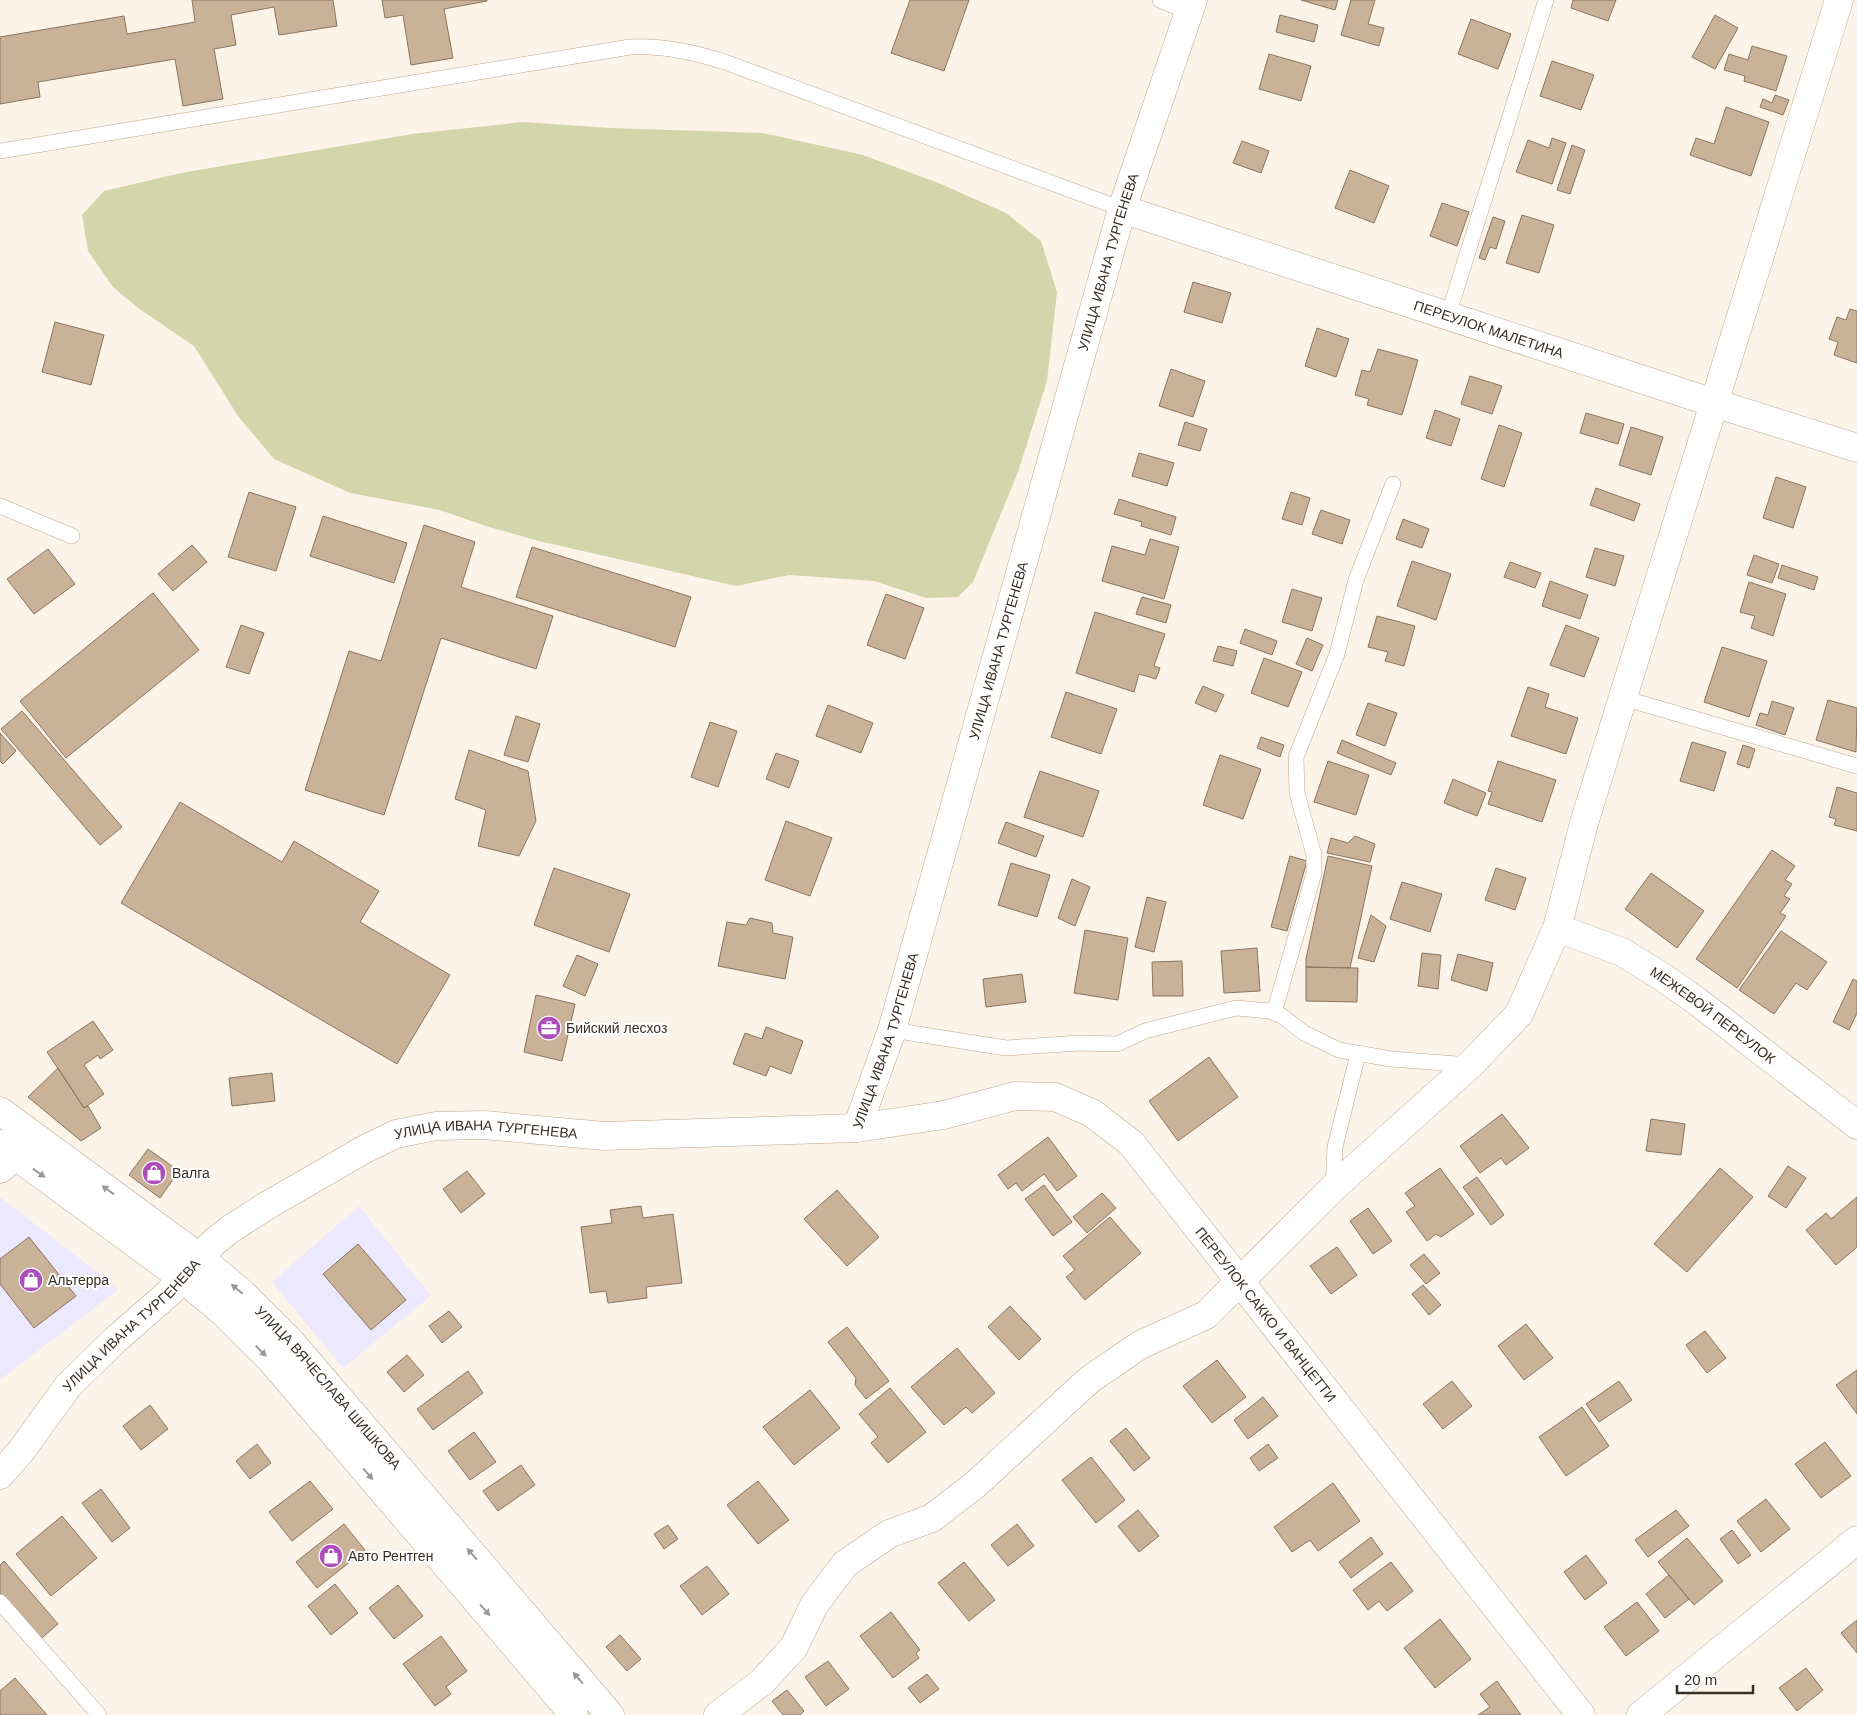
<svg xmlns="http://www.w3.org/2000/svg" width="1857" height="1715" font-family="Arial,sans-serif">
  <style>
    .commercial { fill: #ece8fe }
    .green { fill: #d2d6aa }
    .building { fill: #c9b298; stroke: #8a755d }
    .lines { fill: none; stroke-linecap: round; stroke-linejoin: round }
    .service-casing { stroke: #bda78d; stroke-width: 16 }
    .minor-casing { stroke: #bda78d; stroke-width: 29 }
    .secondary-casing { stroke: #bda78d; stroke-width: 29 }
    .primary-casing { stroke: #bda78d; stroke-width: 29 }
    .service { stroke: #fff; stroke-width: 15 }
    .minor { stroke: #fff; stroke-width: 28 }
    .secondary { stroke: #fff; stroke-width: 28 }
    .primary { stroke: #fff; stroke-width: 28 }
    .oneway { fill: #9c9792 }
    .labels { text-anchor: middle; stroke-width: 4; stroke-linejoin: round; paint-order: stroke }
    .street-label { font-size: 14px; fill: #382f25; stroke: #fff }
    .poi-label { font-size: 14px; fill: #382f25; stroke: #fff; text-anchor: start }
  </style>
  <rect width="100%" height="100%" fill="#fdf4e9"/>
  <!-- commercial -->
  <path class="commercial" d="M0,1197L119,1289L0,1380Z
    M359,1206L431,1296L343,1368L272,1282Z"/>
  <!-- green -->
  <path class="green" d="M523,122L610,128L763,133L863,155L941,184L1006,213L1041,241L1057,292L1047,381L1018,472L973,582L958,597L926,598L874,581L789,575L736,586L539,541L486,526L440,510L350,493L274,459L238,416L194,346L138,308L113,287L88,251L82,215L104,191L181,173L412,134Z"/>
  <!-- building -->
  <path class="building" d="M192,0H333L337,26L279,35L274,7L231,15L236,45L214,49L223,99L183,106L175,59L38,82L40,97L0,104V37L124,16L127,34L195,22Z
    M382,0H487V1L444,9L453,58L411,65L403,15L385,18Z
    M910,0H969L944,71L891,53Z
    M1301,0H1338L1335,10Z
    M1351,0H1375L1368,24L1384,28L1379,46L1341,35Z
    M1573,0H1616L1608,21L1571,8Z
    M1280,15L1318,25L1314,42L1276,32Z
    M1715,15L1738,28L1715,69L1692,57Z
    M1471,19L1511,34L1498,69L1458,54Z
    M1752,46L1787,56L1776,91L1744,81L1745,76L1724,70L1729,54L1748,60Z
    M1269,54L1311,66L1301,101L1259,89Z
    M1552,61L1594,75L1581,110L1540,96Z
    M1775,95L1789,100L1783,115L1760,107L1763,99L1772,103Z
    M1726,107L1769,122L1751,176L1690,155L1696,138L1714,144Z
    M1552,138L1566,143L1552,184L1516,172L1528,140L1549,148Z
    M1242,141L1269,151L1261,173L1233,163Z
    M1572,145L1585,150L1570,194L1557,190Z
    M1350,170L1389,186L1374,223L1335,208Z
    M1442,203L1469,212L1457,246L1430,236Z
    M1522,215L1554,225L1539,273L1506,263Z
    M1493,217L1505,221L1496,249L1490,247L1485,260L1479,258Z
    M1193,282L1231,293L1222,323L1184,312Z
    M1850,309L1857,311V363L1834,355L1838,342L1829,339L1837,317L1846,320Z
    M55,322L104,335L91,385L42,372Z
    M1317,328L1349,339L1336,377L1305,366Z
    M1378,349L1418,360L1402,415L1367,405L1369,399L1355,395L1362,370L1370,372Z
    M1171,369L1205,381L1193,417L1159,406Z
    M1470,376L1502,386L1492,414L1461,404Z
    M1435,410L1460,419L1451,446L1426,438Z
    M1586,413L1624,424L1618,444L1580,433Z
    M1185,422L1207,429L1200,451L1178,445Z
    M1499,425L1522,433L1504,487L1481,479Z
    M1631,427L1663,437L1651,475L1619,465Z
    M1139,453L1174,463L1167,486L1132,476Z
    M1776,477L1806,487L1793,528L1763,518Z
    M1596,488L1640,504L1634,521L1590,505Z
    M249,492L296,507L276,571L228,557Z
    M1291,492L1310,498L1302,525L1282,519Z
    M1119,499L1176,517L1171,535L1141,526L1142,522L1114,514Z
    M1321,510L1350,520L1342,544L1312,534Z
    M323,516L407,543L394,583L310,556Z
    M1403,519L1429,529L1422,548L1396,539Z
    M424,525L475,542L461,587L553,616L536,669L441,638L384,815L305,790L349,651L381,661Z
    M1150,539L1179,547L1164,599L1102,581L1112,546L1145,555Z
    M192,545L207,562L173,591L158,574Z
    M532,547L691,597L675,647L516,597Z
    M1595,548L1624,556L1615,586L1586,577Z
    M48,549L75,584L34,614L7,579Z
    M1754,555L1779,564L1772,583L1747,575Z
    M1412,561L1451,574L1436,620L1397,606Z
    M1510,562L1541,573L1535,588L1504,577Z
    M1782,565L1818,577L1814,590L1778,578Z
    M1550,581L1588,595L1580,619L1542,606Z
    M1749,582L1786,594L1773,636L1751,628L1755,616L1740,612Z
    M1292,589L1322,598L1312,631L1282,622Z
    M153,593L199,650L66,758L20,701Z
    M886,594L924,608L905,659L867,645Z
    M1142,597L1171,605L1166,623L1136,614Z
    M1095,612L1165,634L1154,666L1160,668L1156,679L1139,674L1134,692L1076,673Z
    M1377,616L1415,626L1404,666L1385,661L1388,652L1368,647Z
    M241,625L264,633L249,674L226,667Z
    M1566,625L1599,638L1584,677L1550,665Z
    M1245,629L1277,641L1272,655L1240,643Z
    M1307,638L1323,645L1312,671L1296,664Z
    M1218,646L1237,651L1233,666L1213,661Z
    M1722,647L1767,661L1749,717L1704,702Z
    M1264,658L1302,672L1288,707L1251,693Z
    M1203,686L1224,695L1216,712L1195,703Z
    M1528,687L1549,694L1545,707L1578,718L1566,754L1511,736Z
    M1066,692L1117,709L1101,754L1051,737Z
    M1828,700L1857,708L1856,752L1816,740Z
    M1772,701L1794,708L1785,735L1756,725L1760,713L1768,715Z
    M1368,703L1397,713L1385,746L1356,735Z
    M828,705L873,723L861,753L816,736Z
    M22,711L122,827L100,845L1,729Z
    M516,716L540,724L528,762L504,755Z
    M710,722L737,731L718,787L691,777Z
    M0,733L16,751L3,764L0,761Z
    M1261,737L1284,745L1280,757L1257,748Z
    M1342,740L1396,763L1391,775L1337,753Z
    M1692,742L1726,752L1714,791L1680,781Z
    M1743,745L1755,749L1749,768L1737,764Z
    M469,750L528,771L536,821L519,856L478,846L486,810L455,799Z
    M776,753L799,761L789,788L766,779Z
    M1220,755L1261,769L1243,819L1203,805Z
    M1328,761L1369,775L1356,815L1314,802Z
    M1498,761L1556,780L1542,822L1488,804L1492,792L1488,791Z
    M1040,771L1099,791L1083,837L1024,817Z
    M1453,779L1486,793L1477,816L1444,803Z
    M1837,787L1857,793V831L1834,825L1836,819L1829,817Z
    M180,802L282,862L294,841L379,891L360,922L450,975L397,1064L121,903Z
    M786,821L832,838L810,896L765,880Z
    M1006,822L1044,836L1036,857L998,843Z
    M1355,836L1375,844L1370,862L1327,853L1331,838L1348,843Z
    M1772,850L1795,866L1785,880L1792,884L1784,896L1790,899L1780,913L1786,916L1737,988L1696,959Z
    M1290,856L1307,861L1287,931L1271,927Z
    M1328,856L1372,866L1350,968L1306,967V959Z
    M1011,863L1050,875L1037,917L998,905Z
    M554,868L630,894L609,952L534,925Z
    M1496,868L1526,878L1515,910L1485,900Z
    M1651,873L1704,911L1677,948L1625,909Z
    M1072,879L1090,887L1075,926L1058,918Z
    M1402,882L1442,894L1430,932L1390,919Z
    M1147,897L1166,902L1154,952L1135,947Z
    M1371,915L1386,926L1374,962L1358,958Z
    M750,918L772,923L773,933L793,937L785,979L718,966L727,922L746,925Z
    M1085,930L1128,938L1118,1000L1074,993Z
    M1781,931L1827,962L1807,990L1796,983L1774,1014L1739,990Z
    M1257,948L1260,991L1224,993L1221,951Z
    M1422,953L1441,955L1438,989L1418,986Z
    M1458,954L1493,963L1487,991L1451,980Z
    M577,955L598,964L585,996L563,986Z
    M1182,961L1183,996H1153L1152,962Z
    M1306,967L1358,968L1357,1002L1306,1001Z
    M1022,974L1026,1002L986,1007L983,979Z
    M1853,979L1857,981V1013L1849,1030L1833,1022Z
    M536,995L575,1004L562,1061L524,1052Z
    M93,1021L113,1050L100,1059L98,1055L84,1065L104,1094L84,1108L47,1052Z
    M766,1027L803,1041L791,1074L770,1066L766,1076L733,1064L745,1033L762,1039Z
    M1209,1057L1238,1097L1178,1141L1149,1101Z
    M58,1068L84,1108L88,1106L101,1128L81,1141L28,1097Z
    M272,1073L275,1101L232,1106L229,1078Z
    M1502,1114L1529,1148L1506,1165L1501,1158L1480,1173L1460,1146Z
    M1651,1119L1685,1124L1681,1155L1646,1151Z
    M1048,1137L1077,1176L1057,1191L1044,1174L1022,1191L1016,1183L1008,1189L998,1175Z
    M148,1149L179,1171L160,1198L129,1175Z
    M1788,1166L1806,1178L1786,1208L1768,1196Z
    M1440,1168L1474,1214L1441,1237L1436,1234L1427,1241L1406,1212L1415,1206L1405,1193Z
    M1720,1168L1753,1197L1687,1272L1654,1244Z
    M467,1171L485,1194L461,1213L443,1189Z
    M1477,1177L1504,1215L1491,1225L1463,1187Z
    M1044,1185L1072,1222L1053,1236L1025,1199Z
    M837,1190L879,1237L847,1266L804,1219Z
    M1102,1193L1116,1208L1087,1233L1073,1217Z
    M1857,1197V1247L1836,1265L1806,1230L1826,1213L1831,1219Z
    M641,1206L643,1218L673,1214L682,1283L646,1287L647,1298L608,1303L606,1291L590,1293L581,1227L612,1223L610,1210Z
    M1368,1208L1392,1241L1373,1254L1350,1221Z
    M1110,1217L1141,1253L1085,1300L1066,1277L1075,1270L1063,1256Z
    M29,1237L76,1296L34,1328L0,1284V1259Z
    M358,1244L406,1300L371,1330L323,1274Z
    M1337,1247L1357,1275L1331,1294L1310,1266Z
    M1424,1254L1440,1273L1426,1284L1410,1265Z
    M1423,1285L1441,1305L1429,1315L1412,1294Z
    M1010,1306L1041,1339L1019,1360L988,1327Z
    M449,1311L462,1327L442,1343L429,1326Z
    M1526,1324L1553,1358L1524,1380L1498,1346Z
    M847,1327L889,1381L866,1399L855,1385L856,1378L828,1342Z
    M1705,1331L1726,1358L1707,1373L1686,1345Z
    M957,1348L995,1393L972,1413L966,1407L944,1425L911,1387Z
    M407,1355L424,1375L404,1392L387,1372Z
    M1217,1360L1246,1397L1212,1423L1183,1386Z
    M1857,1370V1414L1836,1385Z
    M468,1371L483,1393L433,1430L417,1409Z
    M1452,1381L1472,1406L1443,1429L1423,1404Z
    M1619,1381L1632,1400L1599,1422L1586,1404Z
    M890,1388L926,1432L888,1463L871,1443L878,1437L859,1414Z
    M810,1390L840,1428L794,1465L763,1427Z
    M1263,1397L1278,1416L1248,1439L1234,1420Z
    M150,1405L168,1429L141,1450L123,1426Z
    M1582,1407L1609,1446L1566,1476L1539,1437Z
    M1126,1428L1150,1458L1134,1471L1110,1441Z
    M474,1432L496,1462L470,1480L448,1451Z
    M1825,1442L1851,1476L1821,1498L1795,1464Z
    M257,1444L271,1463L250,1479L236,1461Z
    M1268,1444L1278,1458L1259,1471L1250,1458Z
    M1091,1457L1125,1500L1096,1523L1062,1480Z
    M521,1465L535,1485L498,1511L483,1491Z
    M310,1481L333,1509L292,1541L269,1512Z
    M758,1481L789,1520L758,1544L727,1505Z
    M1333,1483L1360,1521L1318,1551L1310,1540L1292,1552L1274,1527Z
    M101,1489L130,1528L112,1542L82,1503Z
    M1766,1499L1790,1529L1761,1552L1737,1521Z
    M1138,1510L1159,1536L1139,1552L1118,1526Z
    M1676,1510L1689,1526L1648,1557L1635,1540Z
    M62,1516L97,1558L51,1596L16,1554Z
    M344,1524L365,1550L317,1588L296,1562Z
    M1017,1524L1034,1546L1008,1566L991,1545Z
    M668,1525L678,1539L664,1549L654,1534Z
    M1732,1530L1751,1555L1738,1564L1720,1539Z
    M1371,1537L1383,1554L1351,1578L1339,1562Z
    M1687,1538L1723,1581L1694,1605L1658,1562Z
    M1586,1555L1607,1583L1585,1600L1564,1572Z
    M4,1561L58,1624L38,1641L0,1597V1565Z
    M964,1562L995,1600L969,1621L938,1583Z
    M1391,1562L1413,1591L1387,1611L1379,1601L1368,1610L1353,1590Z
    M707,1566L729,1594L702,1615L680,1586Z
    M1669,1575L1689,1599L1665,1618L1646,1594Z
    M335,1584L358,1613L331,1635L308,1606Z
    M398,1585L423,1616L394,1639L369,1608Z
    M1637,1602L1659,1631L1626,1656L1604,1627Z
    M891,1612L920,1650L916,1653L919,1658L893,1678L860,1636Z
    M1440,1619L1471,1659L1435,1688L1404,1648Z
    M1857,1620V1653L1841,1633Z
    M620,1635L641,1659L627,1671L606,1647Z
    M441,1636L467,1671L446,1687L451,1694L435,1706L403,1664Z
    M828,1661L849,1689L826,1706L805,1677Z
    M1806,1668L1823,1690L1797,1711L1779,1688Z
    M927,1674L939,1689L920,1703L908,1688Z
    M15,1678L47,1715H0V1691Z
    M1497,1681L1521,1715H1478L1490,1707L1480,1694Z
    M787,1690L804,1711L800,1715H783L772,1701Z"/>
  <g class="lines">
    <!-- service casing -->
    <g class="service-casing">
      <path id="service" d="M1160,0L1189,12
        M0,151L630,47C663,45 694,52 725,62L1122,209
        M1448,316L1546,0
        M0,506L72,536
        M1623,698L1857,766
        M1274,1013L1314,873V855L1297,793L1296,757L1337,654L1356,580L1393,484
        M892,1030L1006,1048L1080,1043L1117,1044L1145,1031L1236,1008L1270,1011L1282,1016L1304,1033L1339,1050L1391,1059L1470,1065
        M1333,1188L1335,1147L1358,1054
        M0,1602L99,1715"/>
    </g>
    <!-- minor casing -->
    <g class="minor-casing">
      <g id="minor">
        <path id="s1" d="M1122,209L1714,403L1857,448"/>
        <path id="s2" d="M1557,928L1622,952L1664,978L1698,1002L1857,1125"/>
        <path id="s3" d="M857,1128L892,1030L1122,209L1193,0"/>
        <path d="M0,1169L16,1155L29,1137"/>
        <path id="s4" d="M0,1475L21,1451L68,1386L115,1340L169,1293L213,1243L229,1230L268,1205L365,1149L396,1134L436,1126L484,1125L604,1136L857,1128L944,1115L1015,1096L1055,1097L1092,1113L1131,1143L1581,1715"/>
        <path d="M718,1715L762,1682L794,1647L814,1605L845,1564L889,1534L932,1518L976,1484L1089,1380L1140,1345L1206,1315L1333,1188L1470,1065L1519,1014L1557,928L1584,823L1839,0"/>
      </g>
    </g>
    <!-- secondary casing -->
    <g class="secondary-casing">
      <path id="secondary" d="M1641,1715L1857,1540"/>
    </g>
    <!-- primary casing -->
    <g class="primary-casing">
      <g id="primary">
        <path id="s5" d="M0,1111L199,1257L242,1293L291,1342L610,1715"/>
        <path d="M0,1144L182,1278L224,1313L271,1360L574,1715"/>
      </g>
    </g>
    <!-- service -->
    <use href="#service" class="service"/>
    <!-- minor -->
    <use href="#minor" class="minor"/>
    <!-- secondary -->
    <use href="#secondary" class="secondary"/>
    <!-- primary -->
    <use href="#primary" class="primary"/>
  </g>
  <!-- one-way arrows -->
  <defs><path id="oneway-solid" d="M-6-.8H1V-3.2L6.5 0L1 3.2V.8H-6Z" transform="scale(1.25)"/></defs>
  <g class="oneway">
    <use href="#oneway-solid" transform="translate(39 1173) rotate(36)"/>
    <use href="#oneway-solid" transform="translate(108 1190) rotate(-144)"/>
    <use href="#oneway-solid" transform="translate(237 1289) rotate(-140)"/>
    <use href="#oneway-solid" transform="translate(261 1351) rotate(45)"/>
    <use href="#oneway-solid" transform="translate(368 1474) rotate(49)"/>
    <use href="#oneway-solid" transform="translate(472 1554) rotate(-131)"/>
    <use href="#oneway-solid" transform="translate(485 1610) rotate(49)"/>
    <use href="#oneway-solid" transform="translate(578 1678) rotate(-131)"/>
  </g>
  <!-- icons -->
  <defs>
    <g id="office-disc" transform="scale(1.25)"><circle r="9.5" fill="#ac4fba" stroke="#fff"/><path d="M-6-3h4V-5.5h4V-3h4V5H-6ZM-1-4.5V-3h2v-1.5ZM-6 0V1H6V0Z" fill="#fff"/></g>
    <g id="shop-disc" transform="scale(1.25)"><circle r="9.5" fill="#ac4fba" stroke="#fff"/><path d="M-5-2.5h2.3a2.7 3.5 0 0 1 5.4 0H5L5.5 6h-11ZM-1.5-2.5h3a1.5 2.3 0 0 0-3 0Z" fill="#fff"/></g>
  </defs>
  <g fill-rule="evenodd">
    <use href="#office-disc" x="549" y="1028"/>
    <use href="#shop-disc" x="154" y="1173"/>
    <use href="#shop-disc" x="31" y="1280"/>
    <use href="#shop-disc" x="331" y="1556"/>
  </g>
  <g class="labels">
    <!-- street labels -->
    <g class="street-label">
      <text dy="5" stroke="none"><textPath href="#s3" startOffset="902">УЛИЦА ИВАНА ТУРГЕНЕВА</textPath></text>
      <text dy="5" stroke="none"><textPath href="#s1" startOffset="386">ПЕРЕУЛОК МАЛЕТИНА</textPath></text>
      <text dy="5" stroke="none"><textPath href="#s3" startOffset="498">УЛИЦА ИВАНА ТУРГЕНЕВА</textPath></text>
      <text dy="5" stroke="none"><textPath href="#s2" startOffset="180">МЕЖЕВОЙ ПЕРЕУЛОК</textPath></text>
      <text dy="5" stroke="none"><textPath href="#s3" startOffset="92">УЛИЦА ИВАНА ТУРГЕНЕВА</textPath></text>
      <text dy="5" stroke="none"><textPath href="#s4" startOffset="620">УЛИЦА ИВАНА ТУРГЕНЕВА</textPath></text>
      <text dy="5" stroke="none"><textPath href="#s4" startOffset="1501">ПЕРЕУЛОК САККО И ВАНЦЕТТИ</textPath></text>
      <text dy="5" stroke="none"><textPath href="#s4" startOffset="200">УЛИЦА ИВАНА ТУРГЕНЕВА</textPath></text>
      <text dy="5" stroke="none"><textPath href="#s5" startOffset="431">УЛИЦА ВЯЧЕСЛАВА ШИШКОВА</textPath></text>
    </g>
    <!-- poi labels -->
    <g class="poi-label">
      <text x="566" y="1033">Бийский лесхоз</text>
      <text x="172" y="1178">Валга</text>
      <text x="48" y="1285">Альтерра</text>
      <text x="348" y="1561">Авто Рентген</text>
    </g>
  </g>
  <!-- scale -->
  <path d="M1677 1685v8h76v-8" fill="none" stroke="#382f25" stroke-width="2.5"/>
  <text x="1684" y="1685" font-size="15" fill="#382f25" stroke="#ffffff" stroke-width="4" paint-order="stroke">20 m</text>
</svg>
